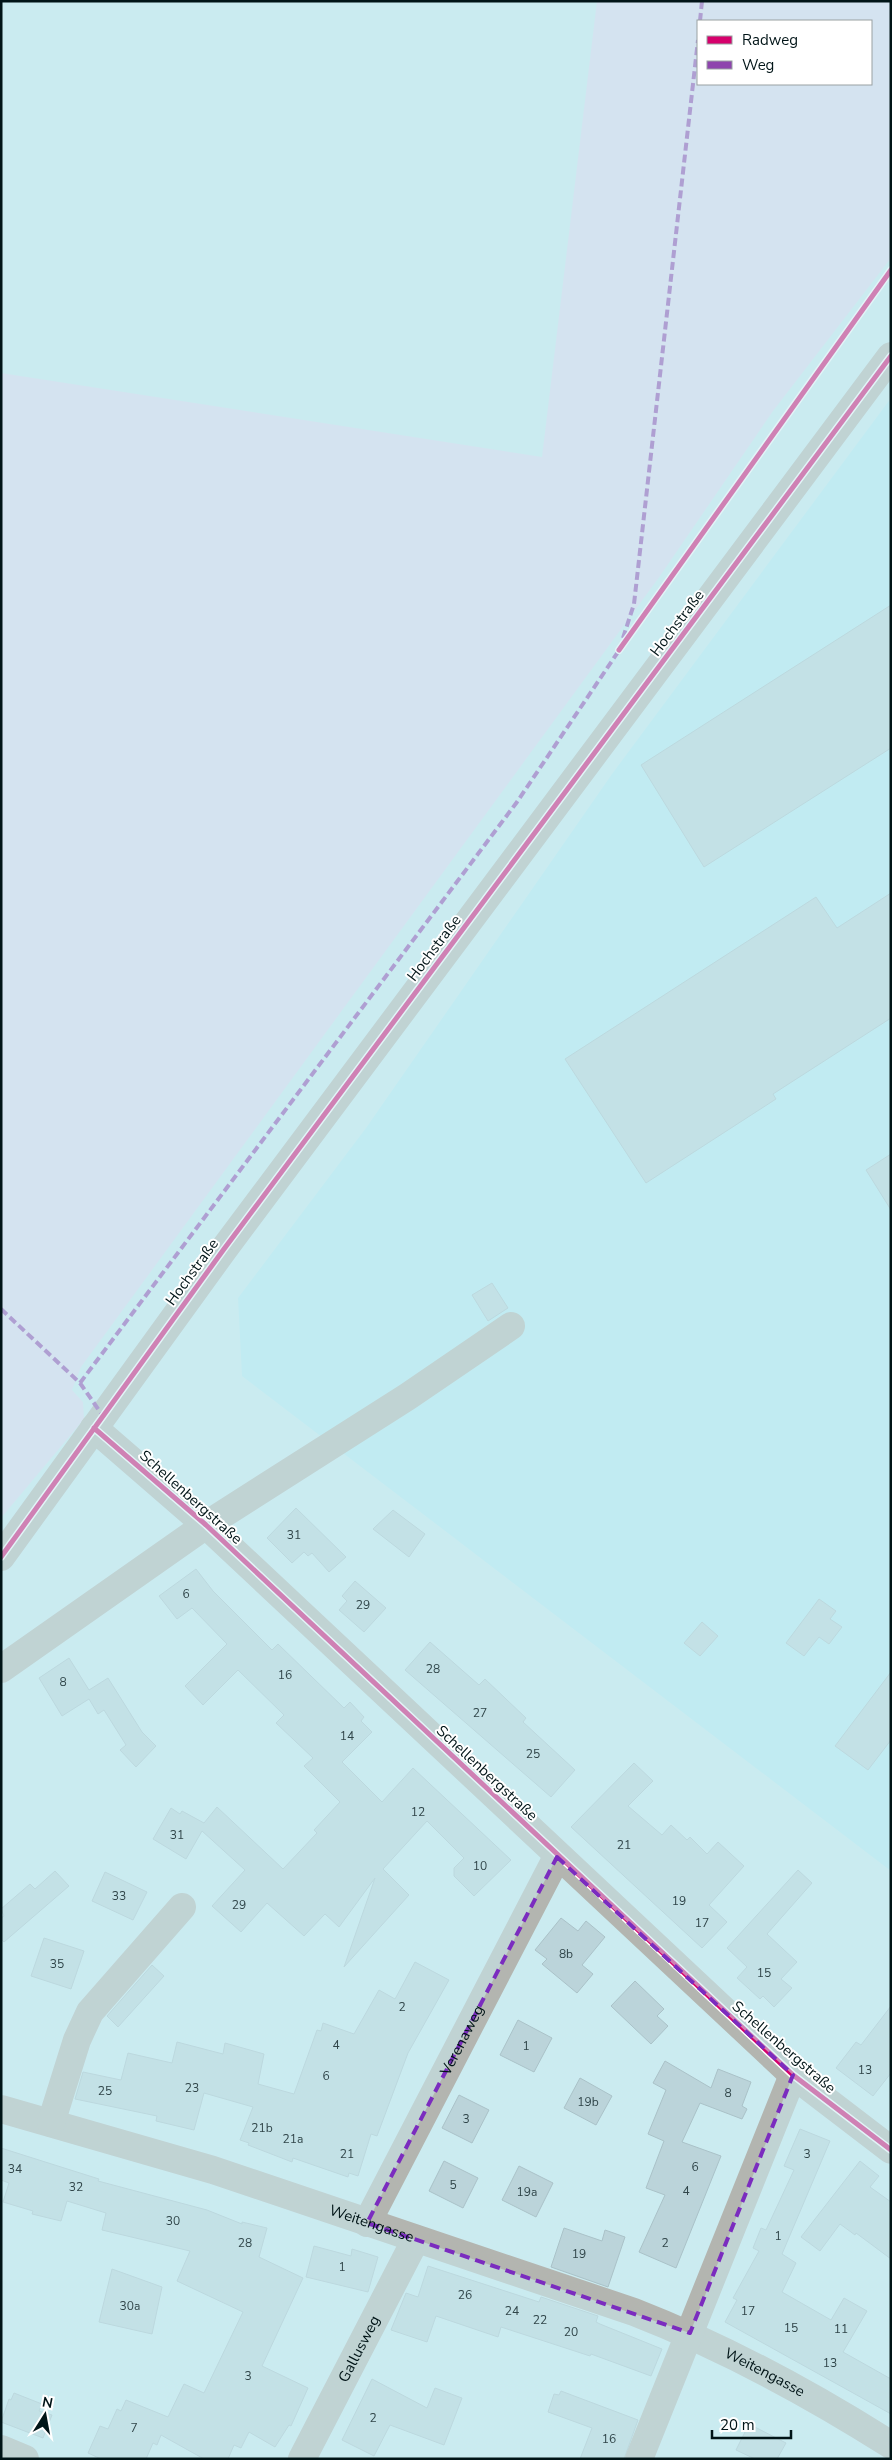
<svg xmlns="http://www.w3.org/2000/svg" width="892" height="2460" font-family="'Nunito Sans',sans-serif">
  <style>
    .built { fill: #b7ecf3 }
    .green { fill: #dfdaef; fill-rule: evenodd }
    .building { fill: #bbd4da; stroke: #aac2c8 }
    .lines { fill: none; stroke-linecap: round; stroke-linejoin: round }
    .minor { stroke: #b3b5b0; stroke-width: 28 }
    .tertiary { stroke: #b3b5b0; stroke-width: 28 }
    .quiet { stroke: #8e44ad; stroke-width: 4; stroke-dasharray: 8 4; stroke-linecap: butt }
    .cycleway-casing { stroke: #fff; stroke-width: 8 }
    .cycleway { stroke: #d6006c; stroke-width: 5 }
    .marked { fill: none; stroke: #7b2cbf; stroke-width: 4; stroke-dasharray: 10 6; stroke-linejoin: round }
    .labels { text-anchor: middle; stroke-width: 4; stroke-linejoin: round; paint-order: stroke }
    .number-label { font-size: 12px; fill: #304549 }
    .street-label { font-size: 15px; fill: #001417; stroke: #fff }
  </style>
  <rect width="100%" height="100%" fill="#cbebf0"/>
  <!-- built -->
  <path class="built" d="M891,398V1871L242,1376L238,1298L366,1128L612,774Z"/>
  <!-- green -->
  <path class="green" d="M597,1H891V258L773,411L660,576L81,1367L72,1390L83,1402L84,1419L1,1518V373L542,457ZM698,21H871V84H698Z"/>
  <!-- building -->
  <path class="building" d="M891,605V748L704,867L641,765Z
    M891,893V1018L773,1094L776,1099L646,1183L565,1059L816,897L837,928Z
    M891,1154V1210L866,1170Z
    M492,1283L508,1308L488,1321L472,1295Z
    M296,1508L346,1557L329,1572L312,1553L308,1556L304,1552L292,1563L267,1538Z
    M393,1510L425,1534L409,1557L373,1529Z
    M196,1569L213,1591L272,1650L278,1644L344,1708L350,1702L364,1717L361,1721L372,1732L342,1762L382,1802L413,1768L511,1860L474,1896L454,1876V1868L464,1858L427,1821L383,1869L409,1895L344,1967L375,1878L339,1927L325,1914L304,1936L267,1903L241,1932L212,1906L245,1870L202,1831L186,1859L153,1839L171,1808L180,1814L182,1811L204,1823L217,1807L283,1869L317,1833L314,1830L340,1802L304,1766L313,1758L276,1723L284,1715L238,1670L203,1705L185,1686L227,1644L192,1608L177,1619L159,1596Z
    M355,1581L386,1608L364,1632L339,1610L347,1601L342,1596Z
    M819,1599L836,1611L830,1619L842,1627L829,1644L819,1637L804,1656L786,1643Z
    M702,1622L718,1636L700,1656L684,1643Z
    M430,1642L479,1685L485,1679L526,1718L523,1722L575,1770L551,1797L405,1670Z
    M69,1658L89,1690L108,1678L142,1732L156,1746L136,1767L120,1750L126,1745L104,1710L98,1714L89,1699L62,1716L39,1678Z
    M891,1672V1740L868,1770L835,1746Z
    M634,1763L653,1781L628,1806L662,1835L671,1825L687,1840L690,1837L707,1854L718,1842L744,1866L709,1905L727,1922L702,1948L571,1827Z
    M798,1870L812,1883L767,1934L797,1962L781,1979L792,1988L774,2007L763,1996L760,1999L737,1978L747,1967L727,1948Z
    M55,1871L69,1886L4,1942L1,1939V1918L4,1916L1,1909L30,1884L35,1889Z
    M105,1872L147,1892L133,1920L92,1901Z
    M561,1918L578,1931L586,1921L605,1937L582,1965L593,1974L577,1993L542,1964L547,1959L535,1950Z
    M44,1938L84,1951L71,1989L31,1976Z
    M415,1962L449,1980L408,2053L377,2136L371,2134L358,2176L349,2173L348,2177L293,2158L292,2162L248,2145L249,2143L240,2140L253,2107L204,2093L194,2130L156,2121L157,2116L75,2099L83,2072L121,2080L128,2053L172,2063L177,2042L223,2054L225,2043L264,2054L258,2084L294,2094L317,2030L321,2031L323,2023L354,2034L379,1990L395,1999Z
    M152,1965L164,1976L118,2027L107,2016Z
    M635,1981L664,2009L657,2016L668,2026L651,2044L611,2006Z
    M891,2006V2073L873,2096L836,2068L856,2042L861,2045Z
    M518,2020L552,2038L534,2072L500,2055Z
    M665,2061L711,2088L718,2069L751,2082L742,2106L747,2109L742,2119L700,2103L682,2142L721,2156L676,2268L639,2252L665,2195L646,2188L664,2141L648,2134L666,2090L653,2083Z
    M580,2078L612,2096L596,2125L564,2108Z
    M459,2095L489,2110L472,2143L442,2128Z
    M800,2129L830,2141L782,2254L796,2263L782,2292L831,2320L844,2298L867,2311L843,2352L891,2379V2414L725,2322L737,2300L733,2298L759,2251L753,2248L761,2228L766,2230L794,2170L784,2166Z
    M1,2148L99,2179L98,2181L207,2210L242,2224V2222L267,2228L259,2257L303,2278L262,2366L308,2388L291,2426L289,2425L275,2447L249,2432L241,2448L234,2445L228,2459H204L161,2435L157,2445L153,2443L146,2459H101L88,2453L100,2426L108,2429L117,2409L121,2411L126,2400L168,2417L184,2384L204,2393L243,2312L177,2281L190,2251L102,2230L106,2213L67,2201L61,2221L32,2214L33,2211L3,2202L9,2183L1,2180Z
    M444,2161L478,2178L463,2208L429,2191Z
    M860,2161L879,2176L870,2187L891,2202V2259L856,2233L855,2235L840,2224L820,2251L801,2237Z
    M519,2166L553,2183L536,2217L502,2200Z
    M564,2228L602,2241L605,2230L625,2237L608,2287L551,2267Z
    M314,2246L351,2256L352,2249L378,2257L368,2292L306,2277Z
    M428,2266L539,2302L541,2297L598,2316L596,2322L600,2324L662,2349L651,2376L591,2354L590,2356L501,2327L498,2337L436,2316L427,2342L391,2330L406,2293L418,2297Z
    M112,2269L162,2287L152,2334L99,2322Z
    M372,2379L427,2408L435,2388L462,2398L444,2445L390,2425L374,2456L342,2440Z
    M561,2391L638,2420L624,2459H580L592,2428L548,2412L554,2394L559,2395Z
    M14,2393L42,2404L39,2411L52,2415L43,2438L1,2422L9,2399L11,2400Z
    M749,2424L786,2443L777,2459H755L736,2450Z"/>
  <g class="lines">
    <!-- minor -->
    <g class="minor">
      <path d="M94,1428L206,1525L793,2075L891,2150"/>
      <path d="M1,1669L206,1525L407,1397L511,1326"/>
      <path id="s1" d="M1,2109L213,2170L634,2312C724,2347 809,2393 891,2445"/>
      <path d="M51,2123L77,2040L90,2012L182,1907"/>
      <path id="s2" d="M367,2223L557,1857"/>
      <path d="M1,2449L25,2459"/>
      <path id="s3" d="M302,2459L416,2239"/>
      <path d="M639,2459L793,2075"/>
    </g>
    <!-- tertiary -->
    <path class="tertiary" d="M1,1557L224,1249L891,356"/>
    <!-- quiet -->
    <path class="quiet" d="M700,21L702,1
      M623,638L634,604L698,40
      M1,1309L80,1383L103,1416
      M80,1383L517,802L622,646"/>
    <!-- cycleway casing -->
    <g class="cycleway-casing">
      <path id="cycleway" d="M619,650L891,270
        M94,1428L206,1525L793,2075L891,2150
        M1,1557L224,1249L891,356"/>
    </g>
    <!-- cycleway -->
    <use href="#cycleway" class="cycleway"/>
  </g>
  <!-- marked area -->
  <path d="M0 0H892V2460H0ZM557,1857L793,2075L690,2333L367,2223Z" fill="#cbebf0" fill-opacity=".55" fill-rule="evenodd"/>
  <path class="marked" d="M557,1857L793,2075L690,2333L367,2223Z"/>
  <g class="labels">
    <!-- number labels -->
    <g class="number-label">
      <text x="294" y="1539">31</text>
      <text x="186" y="1598">6</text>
      <text x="363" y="1609">29</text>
      <text x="433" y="1673">28</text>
      <text x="285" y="1679">16</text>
      <text x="63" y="1686">8</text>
      <text x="480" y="1717">27</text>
      <text x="347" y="1740">14</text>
      <text x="533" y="1758">25</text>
      <text x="418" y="1816">12</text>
      <text x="177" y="1839">31</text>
      <text x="624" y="1849">21</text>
      <text x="480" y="1870">10</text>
      <text x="119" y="1900">33</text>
      <text x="679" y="1905">19</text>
      <text x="239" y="1909">29</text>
      <text x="702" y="1927">17</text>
      <text x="566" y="1958">8b</text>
      <text x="57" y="1968">35</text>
      <text x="764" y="1977">15</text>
      <text x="402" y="2011">2</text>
      <text x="336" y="2049">4</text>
      <text x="526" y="2050">1</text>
      <text x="865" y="2074">13</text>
      <text x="326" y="2080">6</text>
      <text x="192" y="2092">23</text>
      <text x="105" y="2095">25</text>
      <text x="728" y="2097">8</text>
      <text x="588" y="2106">19b</text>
      <text x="466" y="2123">3</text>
      <text x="262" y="2132">21b</text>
      <text x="293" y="2143">21a</text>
      <text x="347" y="2158">21</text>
      <text x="807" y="2158">3</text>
      <text x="695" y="2171">6</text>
      <text x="15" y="2173">34</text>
      <text x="453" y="2189">5</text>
      <text x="76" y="2191">32</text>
      <text x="686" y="2195">4</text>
      <text x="527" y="2196">19a</text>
      <text x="173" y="2225">30</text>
      <text x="778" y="2240">1</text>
      <text x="245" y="2247">28</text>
      <text x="665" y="2247">2</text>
      <text x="579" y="2258">19</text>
      <text x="342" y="2271">1</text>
      <text x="465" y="2299">26</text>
      <text x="130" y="2310">30a</text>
      <text x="512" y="2315">24</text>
      <text x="748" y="2315">17</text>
      <text x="540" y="2324">22</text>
      <text x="791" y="2332">15</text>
      <text x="841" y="2333">11</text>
      <text x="571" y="2336">20</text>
      <text x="830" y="2367">13</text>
      <text x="248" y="2380">3</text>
      <text x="373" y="2422">2</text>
      <text x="134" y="2432">7</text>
      <text x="609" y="2443">16</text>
    </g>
    <!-- street labels -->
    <g class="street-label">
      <text transform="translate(677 623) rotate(-53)" y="5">Hochstraße</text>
      <text transform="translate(434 948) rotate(-53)" y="5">Hochstraße</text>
      <text transform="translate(192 1272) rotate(-54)" y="5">Hochstraße</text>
      <text transform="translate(191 1497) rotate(42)" y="5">Schellenbergstraße</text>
      <text transform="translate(487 1773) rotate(43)" y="5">Schellenbergstraße</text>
      <text dy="5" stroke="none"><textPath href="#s2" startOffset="206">Verenaweg</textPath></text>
      <text transform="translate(784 2047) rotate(41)" y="5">Schellenbergstraße</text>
      <text dy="5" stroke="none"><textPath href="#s1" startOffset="388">Weitengasse</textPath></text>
      <text dy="5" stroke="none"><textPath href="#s3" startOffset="124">Gallusweg</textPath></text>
      <text dy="5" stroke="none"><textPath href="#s1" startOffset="809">Weitengasse</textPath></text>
    </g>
  </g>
  <!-- border -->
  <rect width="892" height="2460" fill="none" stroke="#001417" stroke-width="5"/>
  <!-- legend -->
  <rect x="697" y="20" width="175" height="65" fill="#ffffff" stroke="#99a1a2"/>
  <rect x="707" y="36" width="25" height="8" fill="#d6006c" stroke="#99a1a2"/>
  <text x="742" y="45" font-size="15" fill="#001417">Radweg</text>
  <rect x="707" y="61" width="25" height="8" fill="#8e44ad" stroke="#99a1a2"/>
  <text x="742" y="70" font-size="15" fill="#001417">Weg</text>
  <!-- north arrow -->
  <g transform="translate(45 2415) rotate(11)" stroke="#ffffff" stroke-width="4" paint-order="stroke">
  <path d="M0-4L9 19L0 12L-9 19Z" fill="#001417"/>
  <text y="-8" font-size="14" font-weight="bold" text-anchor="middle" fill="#001417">N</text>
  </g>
  <!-- scale -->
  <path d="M712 2430v8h79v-8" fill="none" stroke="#001417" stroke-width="2.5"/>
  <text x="720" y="2430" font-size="15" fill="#001417" stroke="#ffffff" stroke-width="4" paint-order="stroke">20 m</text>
</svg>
